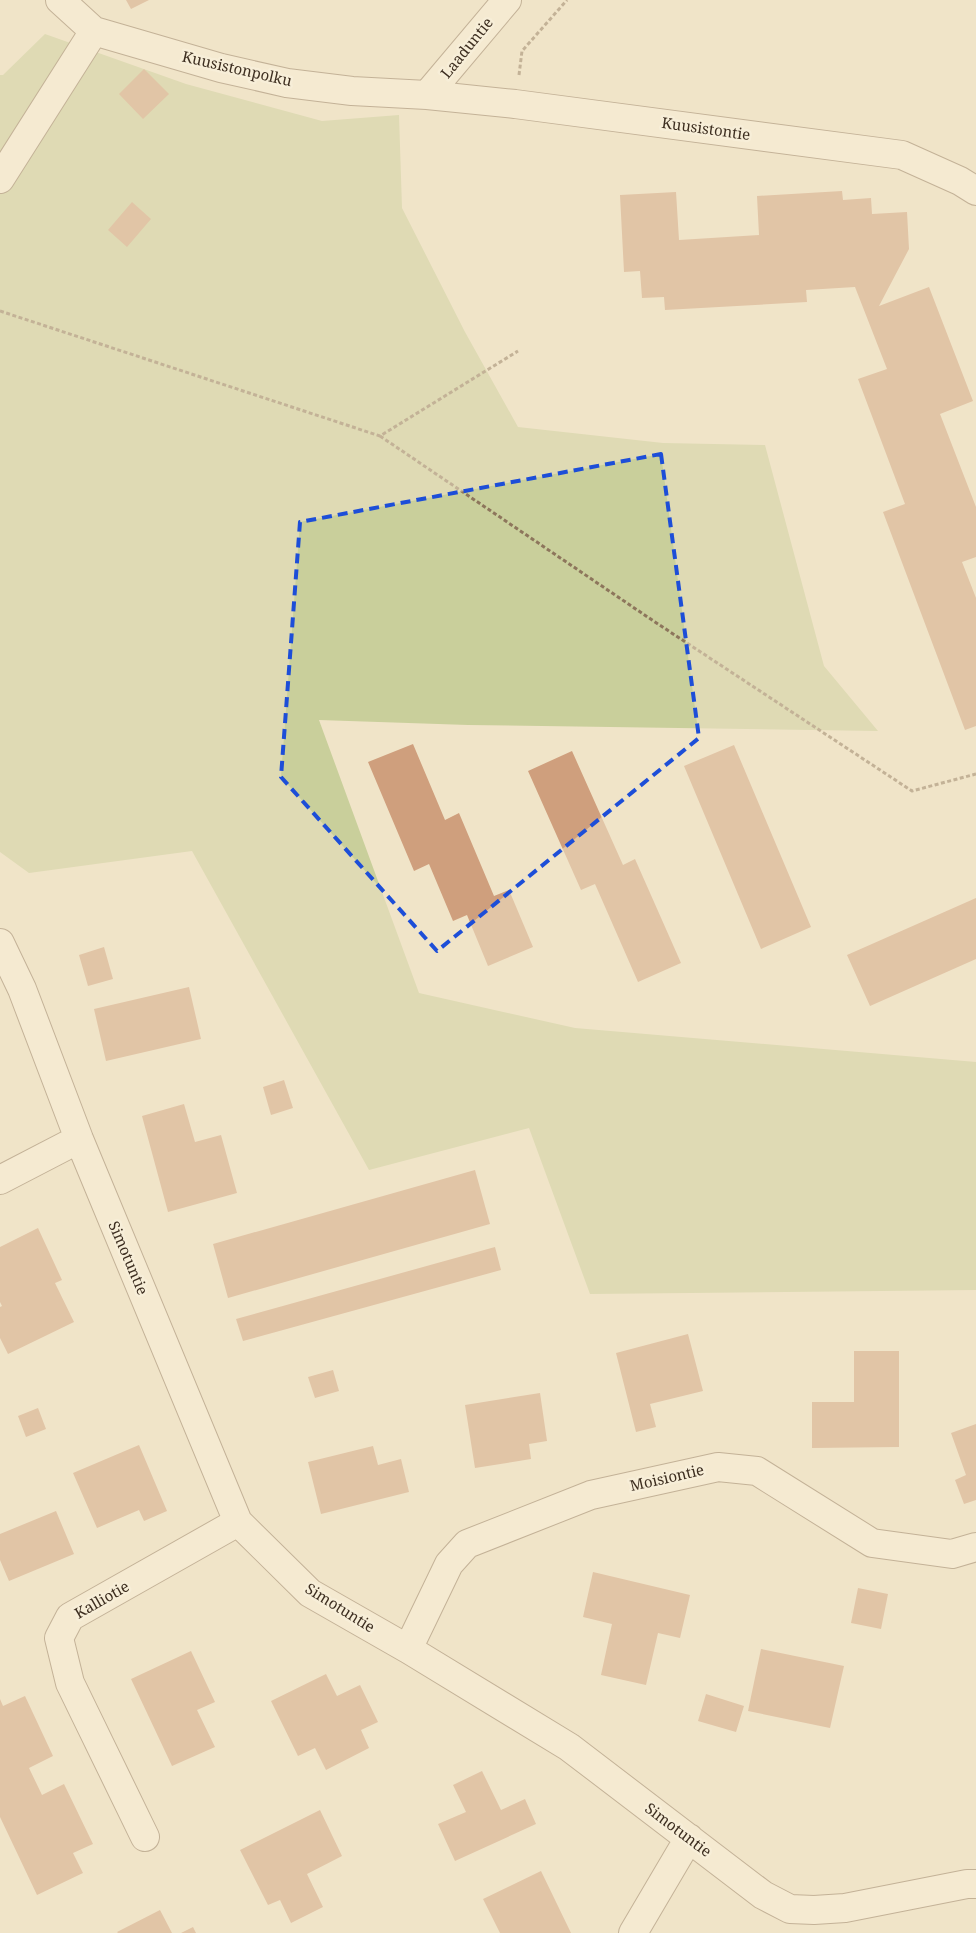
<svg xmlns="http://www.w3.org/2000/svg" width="976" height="1933" font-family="'Noto Serif',serif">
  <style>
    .green { fill: #c9cf9b }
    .building { fill: #cf9f7d }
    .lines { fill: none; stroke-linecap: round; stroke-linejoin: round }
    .minor-casing { stroke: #8d765c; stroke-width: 30 }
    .path { stroke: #8d765c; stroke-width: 3; stroke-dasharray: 4 2.5; stroke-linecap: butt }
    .minor { stroke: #faf1dc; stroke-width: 28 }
    .marked { fill: none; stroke: #1d4ed8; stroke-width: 4; stroke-dasharray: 10 6; stroke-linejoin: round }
    .labels { text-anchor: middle; stroke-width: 5; stroke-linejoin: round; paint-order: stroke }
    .street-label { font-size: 15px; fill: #3d2e20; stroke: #f7eed8 }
  </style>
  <rect width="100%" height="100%" fill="#f0e4c8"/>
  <!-- green -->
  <path class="green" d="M45,34L186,84L322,121L399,115L402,208L465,332L518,427L663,443L765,445L824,666L878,731L468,725L319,720L419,993L575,1028L976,1062V1290L590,1294L529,1128L369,1170L192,851L29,873L0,852V75H3Z"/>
  <!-- building -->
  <path class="building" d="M126,0H149L131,9Z
    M144,69L169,94L143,119L119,94Z
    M842,191L843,200L871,198L872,214L907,212L909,249L879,306L929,287L973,401L940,414L976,507V557L962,562L976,598V726L965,730L883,512L905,504L858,379L887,369L855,287L806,290L807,302L665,310L664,297L642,298L640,271L624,272L620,195L676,192L679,240L759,235L757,196Z
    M132,202L151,219L127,247L108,230Z
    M413,744L445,820L459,813L494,896L509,890L533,947L488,966L467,915L453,921L429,864L414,871L368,762Z
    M734,745L811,927L761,949L684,766Z
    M572,751L623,865L635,859L681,963L638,982L595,884L581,890L528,771Z
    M976,898V959L870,1006L847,955Z
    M104,947L113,979L88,986L79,955Z
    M189,987L201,1039L106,1061L94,1009Z
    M284,1080L293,1108L271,1115L263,1087Z
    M184,1104L195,1142L221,1135L237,1193L168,1212L142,1116Z
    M475,1170L490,1224L228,1298L213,1244Z
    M38,1228L62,1280L55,1283L74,1322L8,1354L0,1338V1307L2,1306L0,1302V1247Z
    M495,1247L501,1270L243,1341L236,1319Z
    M688,1334L703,1391L650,1404L656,1427L636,1432L616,1353Z
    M854,1351H899V1447L812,1448V1402H854Z
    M333,1370L339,1391L315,1398L308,1377Z
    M540,1393L547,1441L529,1444L531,1459L475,1468L465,1405Z
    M38,1408L46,1429L26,1437L18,1416Z
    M976,1424V1500L964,1504L955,1480L966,1475L951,1433Z
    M139,1445L167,1511L144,1521L139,1510L97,1528L73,1473Z
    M373,1446L378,1465L401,1459L409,1492L321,1514L308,1462Z
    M56,1511L74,1554L9,1581L0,1560V1534Z
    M593,1572L690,1595L680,1638L658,1633L646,1685L601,1675L612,1624L583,1617Z
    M858,1588L888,1594L881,1629L851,1623Z
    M761,1649L844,1666L830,1728L748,1711Z
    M191,1651L215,1702L197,1710L215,1747L172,1766L131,1679Z
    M326,1674L337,1696L360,1685L378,1722L361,1730L369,1748L326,1770L315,1748L298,1756L271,1701Z
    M706,1694L744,1706L736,1732L698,1721Z
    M25,1696L53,1756L29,1768L42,1795L64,1784L93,1844L73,1853L83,1873L37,1895L0,1817V1699L3,1706Z
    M482,1771L501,1810L525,1799L536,1824L455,1861L438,1824L466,1812L453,1785Z
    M320,1810L342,1856L307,1874L323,1907L291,1923L280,1900L268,1905L240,1850Z
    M541,1871L571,1933H500L483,1899Z
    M160,1910L172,1933H118L117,1932Z
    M193,1927L196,1933H181Z"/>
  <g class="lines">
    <!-- minor casing -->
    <g class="minor-casing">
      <path id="minor" d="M60,0L94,31L221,68L287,83L352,91L427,95L515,104L902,155L960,181L976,191
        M427,95L507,0
        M0,179L94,31
        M0,943L22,989L79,1139L238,1522L310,1593L408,1649L569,1747L763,1895L790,1909L814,1910L845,1908L967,1884H976
        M0,1180L79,1139
        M408,1649L449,1564L467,1544L591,1495L718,1467L757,1471L872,1543L952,1554L976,1547
        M145,1837L70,1683L59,1638L70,1617L238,1522
        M633,1933L689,1838"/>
    </g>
    <!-- path -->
    <path class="path" d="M519,75L522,51L567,0
      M0,311L380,436L518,351
      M380,436L655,622L912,791L976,774"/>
    <!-- minor -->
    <use href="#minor" class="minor"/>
  </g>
  <!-- marked area -->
  <path d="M0 0H976V1933H0ZM661,454L699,738L437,951L281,777L300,522Z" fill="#f0e4c8" fill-opacity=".55" fill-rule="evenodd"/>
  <path class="marked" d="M661,454L699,738L437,951L281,777L300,522Z"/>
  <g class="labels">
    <!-- street labels -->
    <g class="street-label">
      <text transform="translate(467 48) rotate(-51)" y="5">Laaduntie</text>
      <text transform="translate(237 69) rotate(13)" y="5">Kuusistonpolku</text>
      <text transform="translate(706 129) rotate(8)" y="5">Kuusistontie</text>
      <text transform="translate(128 1258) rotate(67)" y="5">Simotuntie</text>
      <text transform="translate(667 1478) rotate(-13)" y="5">Moisiontie</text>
      <text transform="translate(102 1600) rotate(-30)" y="5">Kalliotie</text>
      <text transform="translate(340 1608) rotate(32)" y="5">Simotuntie</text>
      <text transform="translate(678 1830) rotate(37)" y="5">Simotuntie</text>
    </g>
  </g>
</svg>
